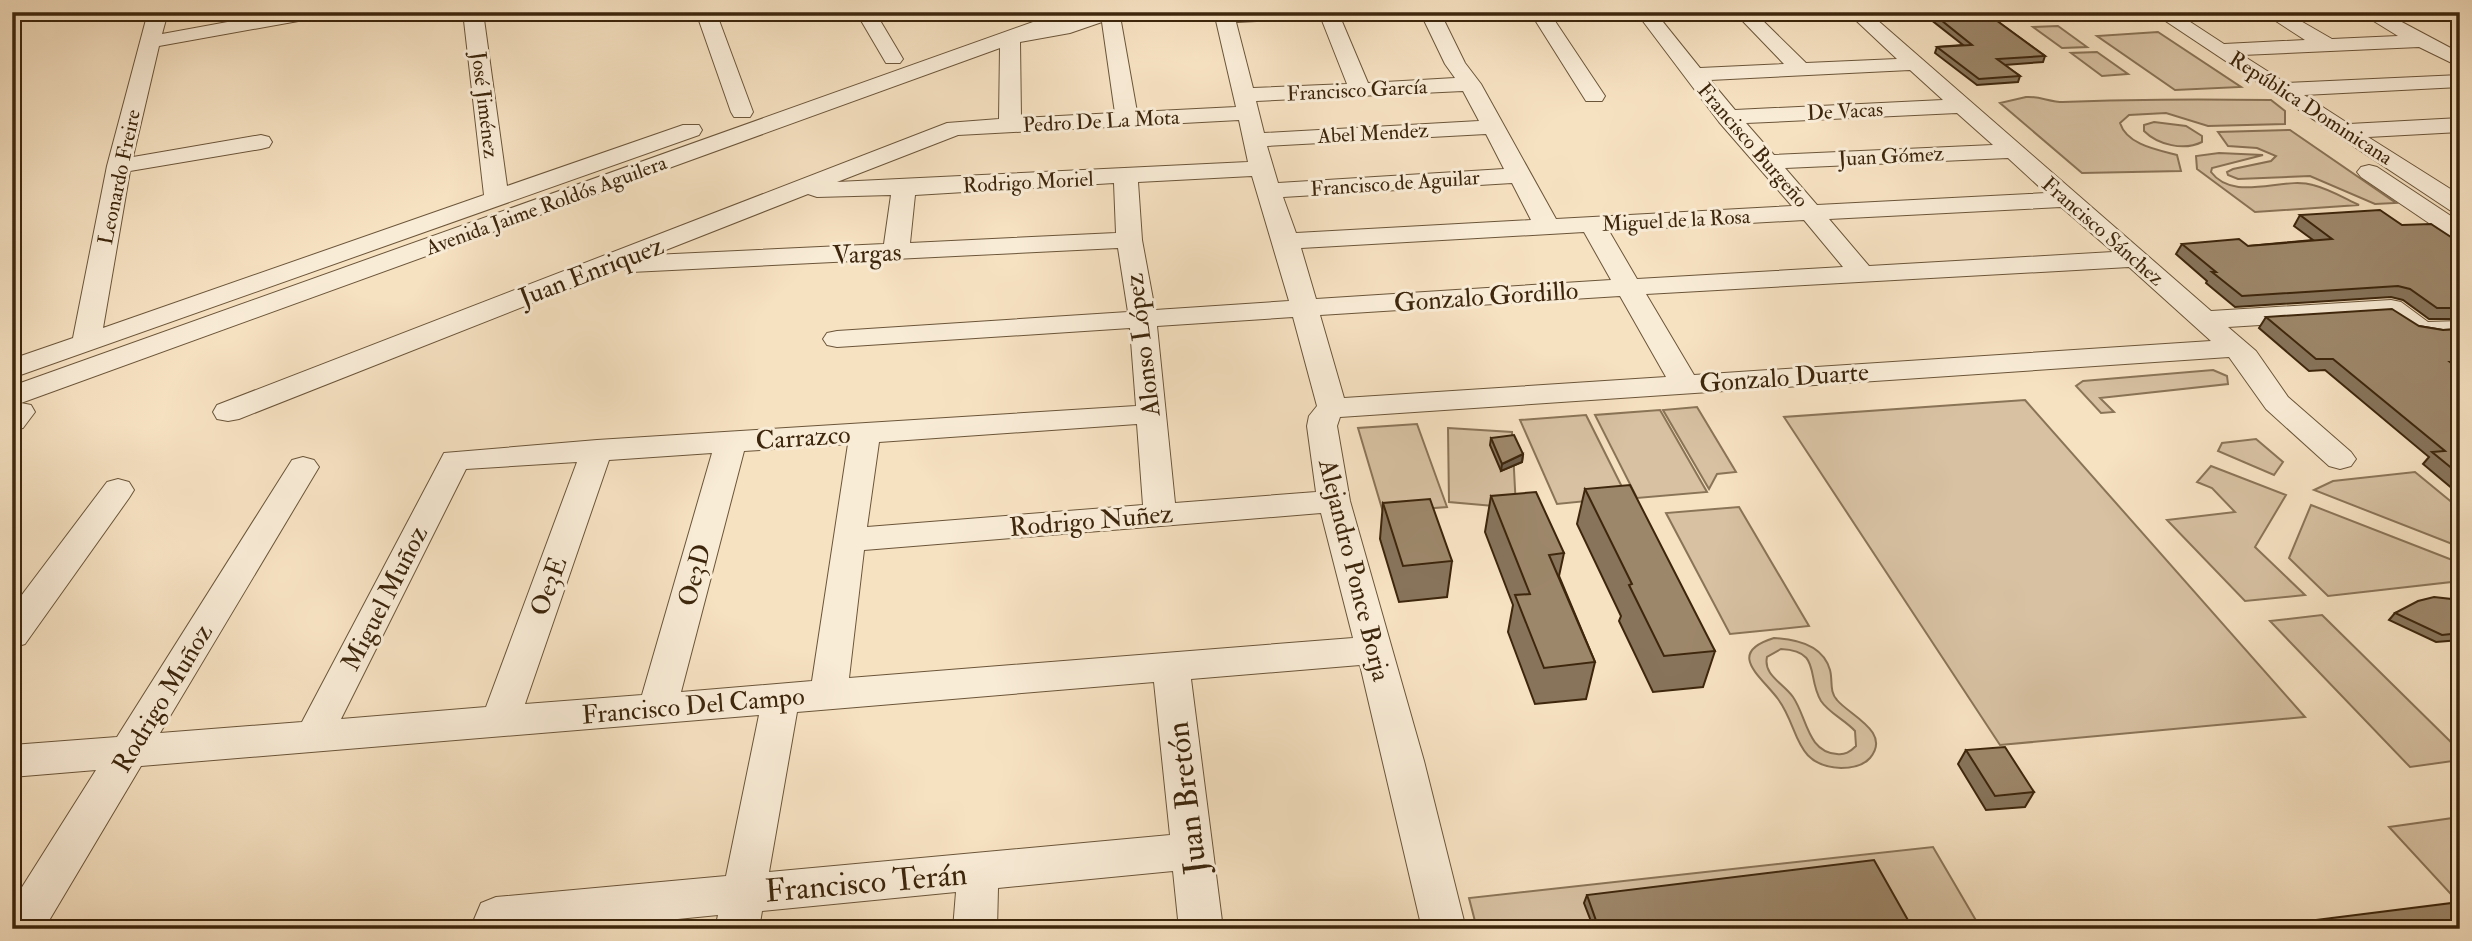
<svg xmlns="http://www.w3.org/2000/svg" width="2472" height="941" font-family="'IM FELL Double Pica',serif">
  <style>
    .green { fill: #d7c1a2; stroke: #8a7457; stroke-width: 2; fill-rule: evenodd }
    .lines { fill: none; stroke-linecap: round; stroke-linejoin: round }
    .minor-casing { stroke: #6b5539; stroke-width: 2 }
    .minor { fill: #f9ecd7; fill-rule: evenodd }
    .wall { fill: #87745b; stroke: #3d260c; stroke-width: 2 }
    .shaded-wall { fill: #6e5e4a; stroke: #3d260c; stroke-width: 2 }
    .building { fill: #9d876a; stroke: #3d260c; stroke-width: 2 }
    .labels { text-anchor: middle; stroke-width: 6; stroke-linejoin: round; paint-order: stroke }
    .far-street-label { font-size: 21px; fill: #3d260c; stroke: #f9ecd7 }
    .street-label { font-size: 26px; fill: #3d260c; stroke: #f9ecd7 }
    .near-street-label { font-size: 32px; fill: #3d260c; stroke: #f9ecd7 }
  </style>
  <rect width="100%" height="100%" fill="#f6e1c1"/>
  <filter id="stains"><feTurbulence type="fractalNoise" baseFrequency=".00286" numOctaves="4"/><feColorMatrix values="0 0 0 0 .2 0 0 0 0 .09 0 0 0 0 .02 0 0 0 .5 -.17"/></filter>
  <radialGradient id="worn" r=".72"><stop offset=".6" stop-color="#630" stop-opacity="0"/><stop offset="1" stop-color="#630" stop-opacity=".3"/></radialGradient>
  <!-- green -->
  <path class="green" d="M2058,26L2087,47L2062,48L2033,27Z
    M2158,32L2241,87L2175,90L2097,36Z
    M2097,52L2128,74L2102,76L2071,53Z
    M2026,97C2039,96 2050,102 2063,102C2133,99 2202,99 2271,100L2285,111V124L2208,126L2166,113L2129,115L2120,123C2127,145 2158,150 2177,155L2181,171L2082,173L2000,103Z
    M2154,122L2186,126L2202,136V142C2184,151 2158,145 2144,131V125Z
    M2290,130L2396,203L2375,204L2310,176L2238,179L2228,175L2227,172L2233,169L2271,161L2276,156L2257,148L2228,146L2218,132Z
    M2219,153L2263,155L2212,168L2211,172C2234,203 2283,176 2313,185C2329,189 2344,198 2359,205L2255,212L2197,169L2196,156Z
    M2213,370L2227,376L2228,384L2100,398L2114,412L2101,413L2076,386L2083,381Z
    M2025,400L2305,717L2000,745L1784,417Z
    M1697,407L1736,472L1717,474L1709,489L1663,410Z
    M1660,410L1707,492L1637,498L1595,415Z
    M1586,415L1627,497L1557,504L1520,420Z
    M1417,424L1447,507L1383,512L1358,428Z
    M1448,428L1512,432L1516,508L1449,502Z
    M2256,439L2283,462L2274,475L2218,451L2222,443Z
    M2211,466L2286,495L2255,547L2305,595L2245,601L2167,520L2235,512L2212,488L2197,482Z
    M2415,472L2460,509V547L2314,490L2333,481Z
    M2311,505L2460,563V581L2328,596L2289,558Z
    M1739,507L1809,626L1730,634L1666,513Z
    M2322,615L2460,751V760L2410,767L2270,621Z
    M1774,638C1796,639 1823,645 1830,670C1833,681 1829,691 1837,700C1849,715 1892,732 1870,758C1863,766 1852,768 1841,768C1793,766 1800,728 1778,699C1761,676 1725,653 1774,638ZM1781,649C1822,651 1806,676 1821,701C1829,713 1845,720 1855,731L1856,746C1850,752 1845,755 1837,754C1807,752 1807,717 1793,697C1783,683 1763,675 1767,657Z
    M2460,817V904L2389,827Z
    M1933,847L1981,929H1477L1469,898Z"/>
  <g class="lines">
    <!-- minor casing -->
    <g class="minor-casing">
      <path id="minor" d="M148,12H168L162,34L282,12H324L315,18L159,46L133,157L261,135L269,137L272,142L269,147L261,149L130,171L103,328L484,195L463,12H483L507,186L683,125H699L702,130L699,135L12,378V359L73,338L107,166Z
        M696,12H716L753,112L750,117H734L731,112Z
        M856,12H875L903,59L900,63H886Z
        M1061,12H1122L1120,16L1137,112L1236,107L1214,12H1338L1368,83L1455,78L1445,64L1420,12H1440L1465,63L1481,84L1556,219L1792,206L1719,122L1636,12H1655L1700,68L1784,64L1734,12H1754L1806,63L1897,59L1847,12H1868L2211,311L2391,300L2401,302L2428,322L2460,321V337C2418,340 2419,342 2385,317L2228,327L2256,351L2288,397L2351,452L2356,459L2351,466L2340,469L2329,466L2266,409L2229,357L1340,417L1337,426L1350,501L1424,761L1466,929H1422L1360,665L1191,679L1223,929H1179L1173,871L998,888L997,929H953L956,892L762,911L759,929H715L718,915L577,929H470L481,903L496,897L726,876L759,715L141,766L44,929H12V903L96,770L12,777V745L117,737L292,460L303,457L314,460L319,467L160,733L302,722L444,453L597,440L1136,406L1130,328L837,347L827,345L823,339L827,333L837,331L1128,312L1118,248L631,272L621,268L239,419L228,421L217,419L213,412L217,405L947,123L999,119L1000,48L21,403L31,405L35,412L23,428L12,430V386ZM1321,18L1347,84L1253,88L1236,22ZM1102,22L1115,113L1021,118L1020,42L1070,33ZM1910,70L1943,100L1735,110L1710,80ZM1463,91L1479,121L1264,133L1256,101ZM1957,113L1993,145L1774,155L1746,123ZM1239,120L1248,162L837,182L958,135ZM1486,134L1504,169L1278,183L1267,146ZM2008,158L2046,193L1817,205L1785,168ZM1252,176L1289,301L1155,310L1142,240L1138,182ZM1114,183L1116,233L910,243L915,195ZM1512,183L1531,220L1296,233L1283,197ZM808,194L817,197L891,195L884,244L653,255ZM2061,207L2113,252L1869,266L1829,219ZM1804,220L1843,267L1637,279L1609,231ZM1584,232L1611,280L1316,299L1301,248ZM2129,267L2211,341L1694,375L1646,294ZM1620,296L1666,377L1344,398L1320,315ZM1293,317L1317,406L1309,416L1307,426L1316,492L1175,503L1157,326ZM1137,424L1143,505L867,527L879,442ZM848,444L812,681L681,692L744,451ZM712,453L642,695L525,704L609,460ZM577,462L486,707L341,719L466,469ZM1321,513L1353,638L849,678L864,550ZM1154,682L1170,835L769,872L797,712Z
        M1530,12H1549L1605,96L1602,101H1586Z
        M2152,12H2175L2224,44L2305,40L2262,12H2285L2332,39L2398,36L2359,12H2383L2460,53V67L2419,47L2242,55L2286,83L2460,75V87L2304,95L2349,124L2460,118V132L2368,137L2460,195V213L2451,211Z
        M2369,165L2377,167L2460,222V240L2451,238L2361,177L2357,172L2361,167Z
        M118,479L129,482L134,490L129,498L25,644L12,648V608L107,482Z"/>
    </g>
    <!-- minor -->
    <use href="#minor" class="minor"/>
  </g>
  <!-- wall -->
  <path class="wall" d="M1921,12H2014L2013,15L1991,17L2045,56L2043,62L2004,65L2020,76L2018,82L1977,85L1935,53L1937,47L1963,45Z
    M2300,215L2402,225L2460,243V319H2429L2403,300L2391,297L2235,307L2206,283L2207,281L2176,254L2182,244L2248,246L2313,240L2294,226Z
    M2266,317L2419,326L2443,330L2460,329V495L2423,464L2429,457L2325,370L2309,371L2259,328Z
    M1491,438L1523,454L1522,462L1501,471L1490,445Z
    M1585,489L1715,651L1703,687L1653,692L1619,621L1621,616L1577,524Z
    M1491,496L1564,553L1559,576L1595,662L1586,699L1535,704L1508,632L1513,605L1485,532Z
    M1383,503L1452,561L1447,597L1399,602L1380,539Z
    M2460,600V640L2436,642L2389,620L2395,613Z
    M1966,750L2034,792L2025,807L1986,810L1958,764Z
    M1587,895L1913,929H1594L1584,903Z"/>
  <!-- shaded-wall -->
  <path class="shaded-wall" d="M1523,454L1522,462L1501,471L1502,464Z"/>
  <!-- building -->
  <path class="building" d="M1931,12H1985L2045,56L1997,59L2020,76L1979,79L1937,47L1972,45Z
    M2380,210L2402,225L2431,224L2460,243V308H2437L2410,289L2398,286L2242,296L2212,272H2216L2182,244L2239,239L2248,246L2332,239L2300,215Z
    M2392,309L2419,326L2443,330L2460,329V362H2450L2460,370V475L2432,452L2445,451L2333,359H2316L2266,317Z
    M1514,435L1523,454L1502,464L1491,438Z
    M1630,485L1715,651L1664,656L1629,585L1632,584L1585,489Z
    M1536,492L1564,553L1549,555L1595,662L1544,668L1515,595L1530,594L1491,496Z
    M1430,499L1452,561L1403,566L1383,503Z
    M2434,597L2460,600V633L2442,635L2395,613L2418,601Z
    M2005,747L2034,792L1995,796L1966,750Z
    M1874,860L1913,929H1599L1587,895Z
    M2460,902V929H2243Z"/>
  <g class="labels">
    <!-- far-street labels -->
    <g class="far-street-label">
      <text transform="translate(1357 90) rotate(-3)" y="7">Francisco García</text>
      <text transform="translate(485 105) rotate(83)" y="7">José Jiménez</text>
      <text transform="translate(2311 108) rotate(33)" y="7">República Dominicana</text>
      <text transform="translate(1845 111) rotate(-3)" y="7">De Vacas</text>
      <text transform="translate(1101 121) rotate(-3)" y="7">Pedro De La Mota</text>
      <text transform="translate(1373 133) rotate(-3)" y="7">Abel Mendez</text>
      <text transform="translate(1753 145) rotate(49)" y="7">Francisco Burgeño</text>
      <text transform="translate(1891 156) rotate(-3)" y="7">Juan Gómez</text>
      <text transform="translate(119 177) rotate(-78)" y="7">Leonardo Freire</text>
      <text transform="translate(1028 182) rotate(-3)" y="7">Rodrigo Moriel</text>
      <text transform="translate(1395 183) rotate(-4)" y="7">Francisco de Aguilar</text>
      <text transform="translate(546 205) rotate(-20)" y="7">Avenida Jaime Roldós Aguilera</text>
      <text transform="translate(1676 220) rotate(-3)" y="7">Miguel de la Rosa</text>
      <text transform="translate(2103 231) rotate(41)" y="7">Francisco Sánchez</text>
    </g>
    <!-- street labels -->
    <g class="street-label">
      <text transform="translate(867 253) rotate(-3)" y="9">Vargas</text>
      <text transform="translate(591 271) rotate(-21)" y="9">Juan Enriquez</text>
      <text transform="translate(1486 296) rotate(-4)" y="9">Gonzalo Gordillo</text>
      <text transform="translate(1142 345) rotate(-97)" y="9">Alonso López</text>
      <text transform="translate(1784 377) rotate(-4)" y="9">Gonzalo Duarte</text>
      <text transform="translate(803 437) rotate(-4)" y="9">Carrazco</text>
      <text transform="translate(1091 520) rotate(-5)" y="9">Rodrigo Nuñez</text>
      <text transform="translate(1355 570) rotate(76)" y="9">Alejandro Ponce Borja</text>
      <text transform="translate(694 575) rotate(-75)" y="9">Oe3D</text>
      <text transform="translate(548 586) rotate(-70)" y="9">Oe3E</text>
      <text transform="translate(384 598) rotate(-63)" y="9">Miguel Muñoz</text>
      <text transform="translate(162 698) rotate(-59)" y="9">Rodrigo Muñoz</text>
      <text transform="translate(693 705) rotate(-5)" y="9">Francisco Del Campo</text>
    </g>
    <!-- near-street labels -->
    <g class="near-street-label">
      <text transform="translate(1186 798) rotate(-97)" y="11">Juan Bretón</text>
      <text transform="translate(866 882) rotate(-5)" y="11">Francisco Terán</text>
    </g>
  </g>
  <!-- margin -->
  <rect width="2472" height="941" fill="none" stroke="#f6e1c1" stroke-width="42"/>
  <rect x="14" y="14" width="2444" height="913" fill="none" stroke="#3d260c" stroke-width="3.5"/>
  <rect x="21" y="21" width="2430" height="899" fill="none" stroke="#3d260c" stroke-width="2"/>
  <rect width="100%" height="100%" filter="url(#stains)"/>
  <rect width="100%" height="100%" fill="url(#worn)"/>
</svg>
